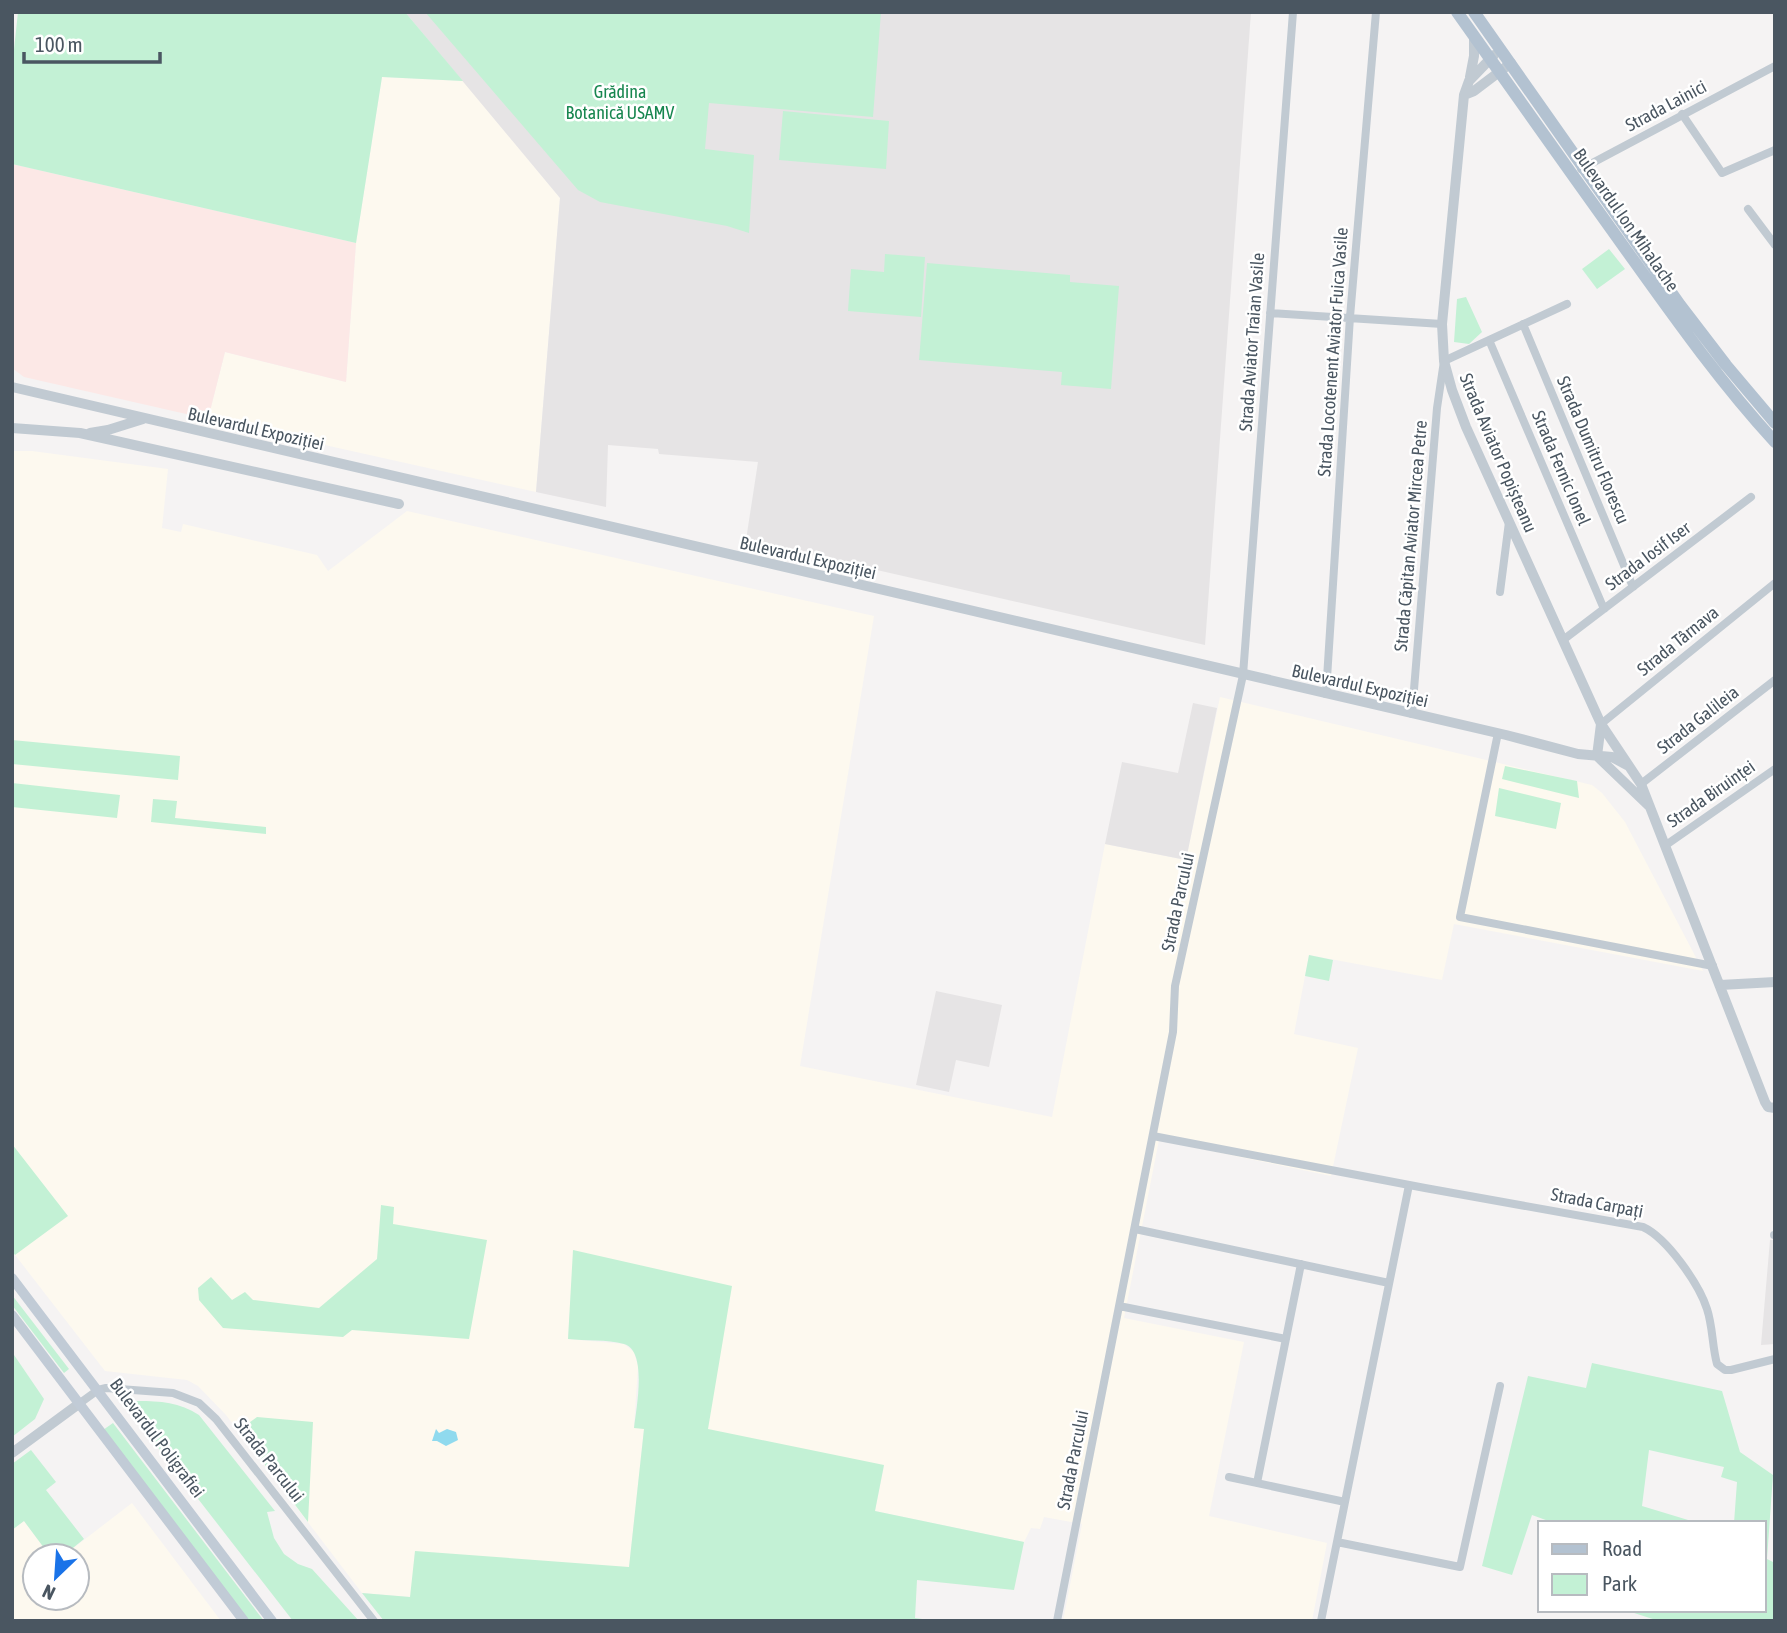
<svg xmlns="http://www.w3.org/2000/svg" width="1787" height="1633" font-family="'Asap Condensed',sans-serif">
  <style>
    .commercial { fill: #fdf9ef }
    .education { fill: #e6e4e5 }
    .medical { fill: #fce8e6 }
    .green { fill: #c3f1d5 }
    .water { fill: #90daee }
    .lines { fill: none; stroke-linecap: round; stroke-linejoin: round }
    .minor { stroke: #c1cad2; stroke-width: 8 }
    .tertiary { stroke: #c1cad2; stroke-width: 10 }
    .secondary { stroke: #c1cbd6; stroke-width: 10 }
    .primary { stroke: #b3c2d1; stroke-width: 12 }
    .labels { text-anchor: middle; stroke-width: 5; stroke-linejoin: round; paint-order: stroke }
    .park-label { font-size: 18px; fill: #17864f; stroke: #fff }
    .street-label { font-size: 18px; fill: #4a5661; stroke: #fff }
  </style>
  <rect width="100%" height="100%" fill="#f5f3f3"/>
  <!-- commercial -->
  <path class="commercial" d="M382,77L463,81L560,198L536,492L208,419L225,352L346,382L356,243Z
    M12,451H32L168,469L162,528L181,532L183,524L317,555L328,571L407,511L874,616L800,1066L1052,1117L1105,844L1186,860L1220,697L1592,785L1602,793L1625,822L1703,971L1454,924L1442,980L1309,955L1294,1034L1358,1048L1331,1176L1159,1140L1124,1318L1244,1342L1209,1516L1327,1543L1312,1621H1063L1082,1524L1044,1517L1040,1529L1031,1528L1024,1542L875,1511L884,1466L708,1430L574,1250L568,1339L624,1344L634,1352L638,1366L634,1427L644,1429L629,1568L415,1552L411,1597L362,1593L226,1415L198,1386L187,1380L105,1371L12,1251Z
    M132,1503L221,1621H12V1530L24,1521L50,1556H35V1598H77V1556H63Z"/>
  <!-- education -->
  <path class="education" d="M405,12H1251L1205,645L746,540L758,462L659,454L658,449L608,445L606,507L536,492L560,198Z
    M1193,703L1217,708L1186,860L1105,844L1122,762L1178,773Z
    M936,991L1002,1005L989,1067L956,1060L949,1092L916,1085Z
    M1770,1240H1775V1344L1761,1345Z"/>
  <!-- medical -->
  <path class="medical" d="M12,164L356,243L346,382L225,352L208,419L24,377L12,368Z"/>
  <!-- green -->
  <path class="green" d="M18,12H405L463,81L382,77L356,243L12,164V68Z
    M425,12H881L873,117L709,103L705,149L754,155L749,233L727,226L600,202L578,190Z
    M783,111L889,121L886,169L779,160Z
    M1609,249L1625,269L1597,289L1582,269Z
    M885,254L925,257L921,317L848,311L851,269L884,272Z
    M927,263L1070,275V282L1119,286L1111,389L1061,385L1062,372L919,360Z
    M1466,297L1482,332L1469,344L1454,342L1457,299Z
    M12,740L180,756L178,780L12,764Z
    M1505,766L1577,781L1579,798L1502,779Z
    M12,783L120,795L117,818L12,807Z
    M1499,788L1561,803L1556,829L1495,816Z
    M153,799L177,801L175,818L266,827V834L151,822Z
    M1309,955L1333,960L1329,981L1305,976Z
    M12,1144L68,1216L15,1255L12,1251Z
    M381,1205L394,1207L393,1224L487,1240L469,1339L352,1330L343,1337L223,1328L199,1300L198,1288L211,1277L232,1300L245,1292L253,1300L319,1308L377,1259Z
    M573,1250L732,1286L708,1429L884,1465L875,1511L1024,1542L1014,1590L917,1580L915,1618L937,1621H384L362,1593L410,1597L415,1551L629,1567L644,1429L634,1428C636,1409 648,1351 624,1344C607,1339 585,1341 568,1339Z
    M12,1295L69,1369L64,1373L12,1305Z
    M12,1352L44,1399L35,1419L12,1437Z
    M1592,1363L1722,1391L1740,1452L1773,1475L1767,1559L1775,1563V1621H1659L1631,1612L1764,1610V1523H1734L1737,1482L1721,1477L1724,1467L1649,1450L1642,1506L1698,1523H1554L1532,1515L1512,1575L1482,1566L1528,1376L1586,1388Z
    M122,1401C150,1401 175,1399 199,1415L275,1511L267,1512L274,1538L284,1554L298,1564L312,1569L359,1621H293Z
    M257,1417L313,1422L308,1522L243,1436L246,1425Z
    M113,1423L264,1621H249L103,1430Z
    M31,1450L56,1482L46,1490L84,1539L63,1556H50L24,1521L12,1530V1464Z"/>
  <!-- water -->
  <path class="water" d="M436,1429L439,1433L447,1429L456,1432L458,1440L446,1446L437,1441H432Z"/>
  <g class="lines">
    <!-- minor -->
    <path class="minor" d="M1682,114L1722,173L1775,150
      M1581,169L1775,66
      M1748,209L1775,245
      M1270,313L1442,324
      M1523,324L1633,587
      M1489,340L1604,609
      M1500,592L1509,522
      M1563,640L1751,497
      M1326,694L1350,317L1376,12
      M1412,714L1437,408L1444,361L1567,304
      M1601,724L1775,583
      M1498,733L1460,917L1713,966
      M1641,784L1775,680
      M1666,845L1775,769
      M1153,1136L1425,1188L1643,1227C1667,1238 1699,1284 1707,1309C1713,1327 1712,1346 1717,1364L1725,1370H1731L1775,1359
      M1135,1229L1389,1283
      M1774,1235H1775
      M1119,1306L1286,1339
      M80,1403L98,1390L106,1388L173,1393L199,1403L216,1419L374,1621
      M1229,1477L1345,1502
      M1257,1483L1301,1264
      M1337,1542L1460,1567L1500,1386
      M1057,1621L1173,1032L1175,986L1243,675L1293,12
      M1321,1621L1409,1185"/>
    <!-- tertiary -->
    <path class="tertiary" d="M1494,55L1469,81L1464,95L1442,324L1444,361L1452,390L1466,427L1601,724L1641,784L1765,1102L1768,1107L1775,1108
      M1470,77L1474,56V37
      M1464,95L1474,91L1511,63
      M12,387L1506,735L1578,754L1612,757L1627,765
      M12,428L80,433L399,504
      M90,433L108,430L143,419
      M1601,724L1597,756L1649,806
      M1720,985L1775,982
      M12,1453L80,1403"/>
    <!-- secondary -->
    <path class="secondary" d="M12,1278L272,1621
      M12,1315L244,1621"/>
    <!-- primary -->
    <path class="primary" d="M1457,12C1513,91 1568,169 1624,247C1672,314 1719,381 1775,442
      M1474,12L1680,305L1726,365L1775,423"/>
  </g>
  <g class="labels">
    <!-- park labels -->
    <g class="park-label">
      <text x="620" y="98">Grădina<tspan x="620" dy="21">Botanică USAMV</tspan></text>
    </g>
    <!-- street labels -->
    <g class="street-label">
      <text transform="translate(1666 106) rotate(-28)" y="6">Strada Lainici</text>
      <text transform="translate(1626 220) rotate(55)" y="6">Bulevardul Ion Mihalache</text>
      <text transform="translate(1252 342) rotate(-86)" y="6">Strada Aviator Traian Vasile</text>
      <text transform="translate(1333 352) rotate(-86)" y="6">Strada Locotenent Aviator Fuica Vasile</text>
      <text transform="translate(256 429) rotate(13)" y="6">Bulevardul Expoziției</text>
      <text transform="translate(1593 450) rotate(67)" y="6">Strada Dumitru Florescu</text>
      <text transform="translate(1498 453) rotate(67)" y="6">Strada Aviator Popișteanu</text>
      <text transform="translate(1561 468) rotate(67)" y="6">Strada Fernic Ionel</text>
      <text transform="translate(1411 536) rotate(-85)" y="6">Strada Căpitan Aviator Mircea Petre</text>
      <text transform="translate(1648 556) rotate(-37)" y="6">Strada Iosif Iser</text>
      <text transform="translate(808 558) rotate(13)" y="6">Bulevardul Expoziției</text>
      <text transform="translate(1678 641) rotate(-39)" y="6">Strada Târnava</text>
      <text transform="translate(1360 686) rotate(13)" y="6">Bulevardul Expoziției</text>
      <text transform="translate(1698 720) rotate(-38)" y="6">Strada Galileia</text>
      <text transform="translate(1711 794) rotate(-35)" y="6">Strada Biruinței</text>
      <text transform="translate(1178 902) rotate(-78)" y="6">Strada Parcului</text>
      <text transform="translate(1597 1203) rotate(11)" y="6">Strada Carpați</text>
      <text transform="translate(157 1438) rotate(53)" y="6">Bulevardul Poligrafiei</text>
      <text transform="translate(269 1460) rotate(52)" y="6">Strada Parcului</text>
      <text transform="translate(1073 1460) rotate(-79)" y="6">Strada Parcului</text>
    </g>
  </g>
  <!-- border -->
  <rect width="1787" height="1633" fill="none" stroke="#4a5661" stroke-width="28"/>
  <!-- legend -->
  <rect x="1538" y="1521" width="228" height="91" fill="#ffffff" stroke="#b7bbc0" stroke-width="2"/>
  <rect x="1552" y="1544" width="35" height="10" fill="#b3c2d1" stroke="#b7bbc0" stroke-width="2"/>
  <text x="1602" y="1556" font-size="21" fill="#4a5661">Road</text>
  <rect x="1552" y="1574" width="35" height="21" fill="#c3f1d5" stroke="#b7bbc0" stroke-width="2"/>
  <text x="1602" y="1591" font-size="21" fill="#4a5661">Park</text>
  <!-- north arrow -->
  <g transform="translate(56 1577) rotate(205)"><circle r="33" fill="#ffffff" stroke="#b7bbc0" stroke-width="2"/>
  <path d="M0-5L12 26L0 18L-12 26Z" fill="#1a73e8"/>
  <text y="-10" font-size="19" font-weight="bold" text-anchor="middle" fill="#4a5661">N</text>
  </g>
  <!-- scale -->
  <path d="M24 52v10h136v-10" fill="none" stroke="#4a5661" stroke-width="3.5"/>
  <text x="35" y="52" font-size="21" fill="#4a5661" stroke="#ffffff" stroke-width="5" paint-order="stroke">100 m</text>
</svg>
